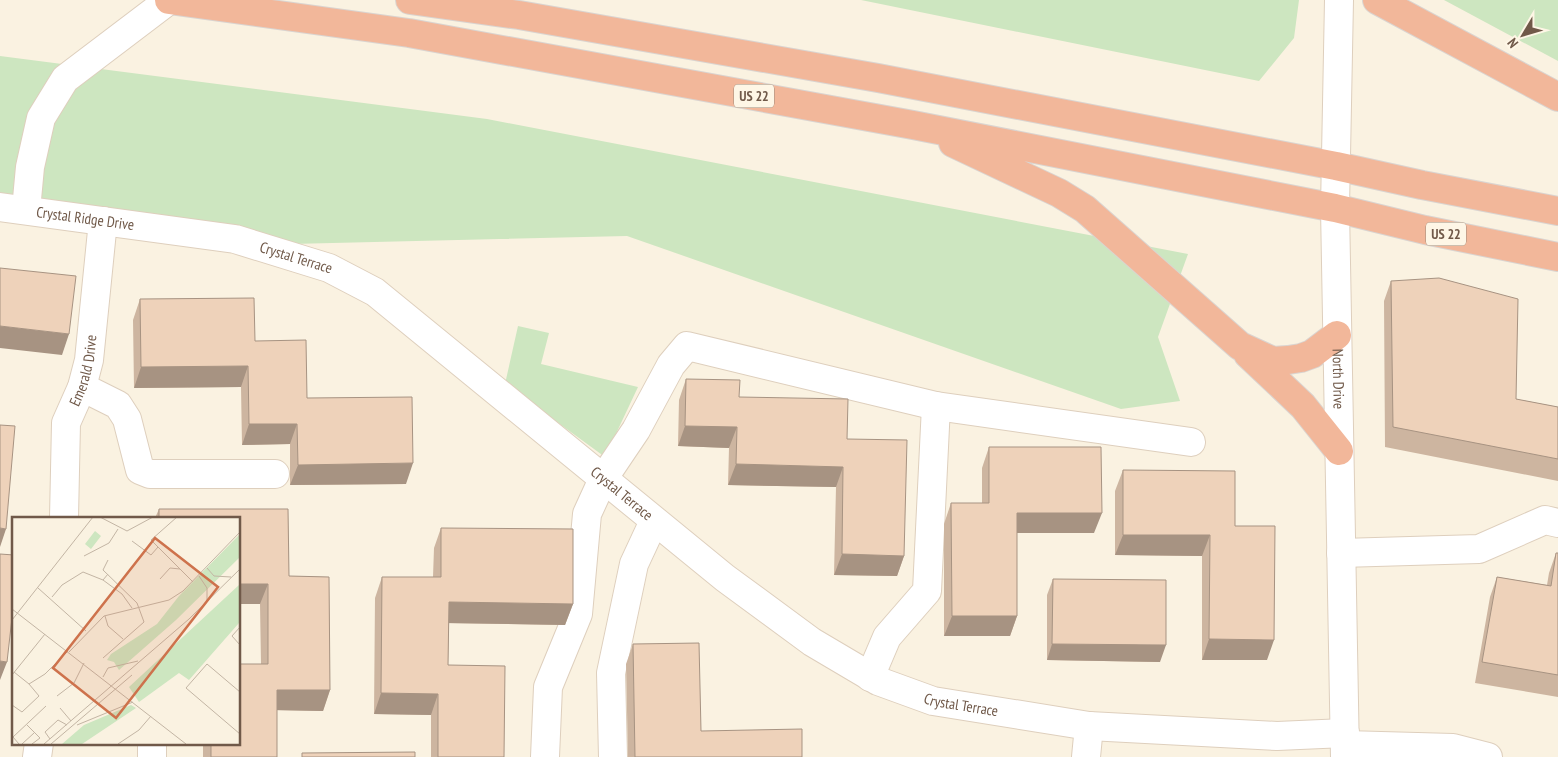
<svg xmlns="http://www.w3.org/2000/svg" width="1558" height="757" font-family="'PT Sans Narrow',sans-serif">
  <style>
    .green { fill: #cde6c0 }
    .lines { fill: none; stroke-linecap: round; stroke-linejoin: round }
    .minor-casing { stroke: #decfbd; stroke-width: 30 }
    .highway-casing { stroke: #dad4d0; stroke-width: 30 }
    .minor { stroke: #fff; stroke-width: 28 }
    .highway { stroke: #f2b79a; stroke-width: 28 }
    .wall { fill: #cdb5a0 }
    .shaded-wall { fill: #a79382 }
    .building { fill: #eed2ba; stroke: #a79382 }
    .labels { text-anchor: middle; stroke-width: 4.5; stroke-linejoin: round; paint-order: stroke }
    .shield { fill: #fef6e6; stroke: #9b8878; stroke-width: 1 }
    .shield-label { font-size: 14px; font-weight: bold; fill: #705949 }
    .street-label { font-size: 15px; fill: #705949; stroke: #fef6e6 }
    .inset-road { fill: none; stroke: #c3b5a4; stroke-width: 1 }
    .view { fill: #ce724c; fill-opacity: 0.15; stroke: #ce724c; stroke-width: 2.5 }
    .inset-edge { fill: none; stroke: #705949; stroke-width: 2.5 }
  </style>
  <rect width="100%" height="100%" fill="#faf2e1"/>
  <!-- green -->
  <path class="green" d="M861,0H1299L1294,38L1259,81Z
    M1444,0H1558V61Z
    M0,56L487,119L1188,254L1158,337L1180,401L1121,409L627,236L291,244L0,207Z
    M518,326L549,333L541,364L638,387L605,457L505,384Z"/>
  <g class="lines">
    <!-- minor casing -->
    <g class="minor-casing">
      <g id="minor">
        <path id="s1" d="M1339,0L1335,208L1345,757"/>
        <path id="s2" d="M0,207L235,239L329,268L375,292L725,578L812,642L878,681L933,701L1089,726L1277,736L1345,733"/>
        <path d="M26,210L30,167L41,118L65,79L169,0"/>
        <path d="M82,387L118,405L127,419L140,470L150,474H275"/>
        <path id="s3" d="M64,518L66,423L82,387L89,360L103,221"/>
        <path d="M1341,553L1479,549L1545,520L1558,523"/>
        <path d="M870,677L887,637L927,591L936,406"/>
        <path d="M152,743V757"/>
        <path d="M1345,745L1453,748L1488,757"/>
        <path d="M37,757L39,743"/>
        <path d="M545,757L548,687L578,614L587,514L603,479L636,430L671,365L687,346L936,406L1191,442"/>
        <path d="M613,757L611,673L634,564L654,521"/>
        <path d="M1086,757L1089,726"/>
      </g>
    </g>
    <!-- highway casing -->
    <g class="highway-casing">
      <path id="highway" d="M169,0L409,33L913,125L1335,208L1425,230L1558,257
        M410,0L519,15L878,78L1336,166L1422,185L1558,211
        M1377,0L1558,97
        M953,143L1059,193L1085,209L1240,346L1273,361L1288,360L1301,358L1312,354L1337,335
        M1248,354L1303,406L1339,451"/>
    </g>
    <!-- minor -->
    <use href="#minor" class="minor"/>
    <!-- highway -->
    <use href="#highway" class="highway"/>
  </g>
  <!-- wall -->
  <path class="wall" d="M1391,281L1516,399L1558,407V481L1385,447L1384,301Z
    M140,299L255,341L307,398L406,484L290,485V444L242,445L241,387L134,388L133,320Z
    M686,379L739,397L847,439L904,556L897,576L834,575L836,487L728,485L729,448L678,446L679,400Z
    M989,447L1094,533H1017V616L1010,636H944V524L951,503H982V468Z
    M1123,470L1235,526L1267,660H1202V556L1115,555V491Z
    M159,509H288L289,576L329,577L330,690L323,711L277,710V757H203V743H239V664H261L260,604H239V518H155Z
    M441,528L573,604L565,625L449,623L448,665L504,757H431V715L374,714L375,598L382,577H433L434,548Z
    M1556,553H1558V697L1475,683L1490,597L1497,577L1547,585L1549,573Z
    M1053,579L1160,662L1047,660V595Z
    M633,644L701,731L802,757H628L626,664Z"/>
  <!-- shaded-wall -->
  <path class="shaded-wall" d="M0,326L69,334L62,355L0,348Z
    M248,366L241,387L134,388L141,367Z
    M249,424H297L290,444L242,445Z
    M685,426L737,427L729,448L678,446Z
    M413,463L406,484L290,485L298,465Z
    M736,464L843,467L836,487L728,485Z
    M1017,513H1102L1094,533H1010Z
    M0,528L6,529L0,547Z
    M1123,535H1210L1202,556L1115,555Z
    M842,554L904,556L897,576L834,575Z
    M239,584H268L260,604H239Z
    M449,602L573,604L565,625L442,623Z
    M952,616H1017L1010,636H944Z
    M1209,639L1274,640L1267,660H1202Z
    M1052,644L1166,645L1160,662L1047,660Z
    M0,661L7,662L0,680Z
    M277,690H330L323,711L269,710Z
    M381,693L438,694L431,715L374,714Z"/>
  <!-- building -->
  <path class="building" d="M0,268L76,276L69,334L0,326Z
    M1439,278L1518,299L1516,399L1558,407V459L1393,427L1391,281Z
    M254,298L255,341L306,340L307,398L412,397L413,463L298,465L297,424H249L248,366L141,367L140,299Z
    M686,379L740,380L739,397L848,399L847,439L907,440L904,556L842,554L843,467L736,464L737,427L685,426Z
    M0,425L15,426L6,529L0,528Z
    M989,447H1101L1102,513H1017V616H952L951,503H989Z
    M1123,470L1235,471V526H1275L1274,640L1209,639L1210,535H1123Z
    M159,509H288L289,576L329,577L330,690H277V757H211V743H239V664H268V584H239V518H159Z
    M441,528L573,529V604L449,602L448,665L505,666L504,757H438V694L381,693L382,577H441Z
    M1556,553H1558V675L1482,662L1497,577L1551,586Z
    M0,554L14,555V600L7,662L0,661Z
    M1053,579L1166,580V645L1052,644Z
    M699,643L701,731L802,729V757H635L633,644Z
    M415,752V757H302V753Z"/>
  <g class="labels">
    <!-- shield labels -->
    <g class="shield">
      <rect x="734" y="84.5" width="40" height="23" rx="4"/>
      <rect x="1426" y="222.5" width="40" height="23" rx="4"/>
    </g>
    <g class="shield-label">
      <text x="754" y="101">US 22</text>
      <text x="1446" y="239">US 22</text>
    </g>
    <!-- street labels -->
    <g class="street-label">
      <text dy="5" stroke="none"><textPath href="#s2" startOffset="86">Crystal Ridge Drive</textPath></text>
      <text dy="5" stroke="none"><textPath href="#s2" startOffset="301">Crystal Terrace</textPath></text>
      <text dy="5" stroke="none"><textPath href="#s3" startOffset="151">Emerald Drive</textPath></text>
      <text dy="5" stroke="none"><textPath href="#s1" startOffset="379">North Drive</textPath></text>
      <text dy="5" stroke="none"><textPath href="#s2" startOffset="706">Crystal Terrace</textPath></text>
      <text dy="5" stroke="none"><textPath href="#s2" startOffset="1111">Crystal Terrace</textPath></text>
    </g>
  </g>
  <!-- overview -->
  <g transform="translate(12 517)">
    <rect width="228" height="228" fill="#faf2e1"/>
    <path d="M83,14L89,19L79,32L73,27ZM227,18V41L164,103L107,153L102,145L95,143L99,137L145,107L167,79ZM227,68V106L177,163L167,156L127,185L117,170ZM119,188L124,191L70,227H50L72,208Z" fill="#cde6c0"/>
    <path class="inset-road" d="M88,0L115,14L141,0M165,0L139,23L181,65M120,24L139,38L146,30M72,39L97,26L106,12M195,51L202,59L219,60M187,59L195,71V84M148,62L158,51L168,52M91,63L110,77L120,91M26,71L74,114M40,80L50,68L71,55L91,63L96,57M0,92L174,227M93,99L96,109L111,122M0,103L81,0M228,110L220,119L228,128M57,135L92,99L157,83L171,74L228,15M91,141L132,105L125,86L91,53L96,43M2,155L17,167L33,157L56,134M0,158L33,117M91,160L96,151L126,144M228,175L195,147L174,171L228,217M45,179L62,166L72,146M0,188L10,195L27,179L17,167M48,191L59,204M15,208L28,221L20,227M65,208L121,185M38,222L33,215L46,203L55,208M7,227L1,220L34,189M10,227L22,216M32,227L177,102L228,52M39,227L120,158M106,227L127,213L139,199"/>
    <path class="view" d="M143,21L206,70L104,201L41,151Z"/>
    <rect width="228" height="228" class="inset-edge"/>
  </g>
  <!-- north arrow -->
  <g transform="translate(1523 35) rotate(232)" stroke="#fef6e6" stroke-width="4" paint-order="stroke">
  <path d="M0-4L9 19L0 12L-9 19Z" fill="#705949"/>
  <text y="-8" font-size="14" font-weight="bold" text-anchor="middle" fill="#705949">N</text>
  </g>
</svg>
